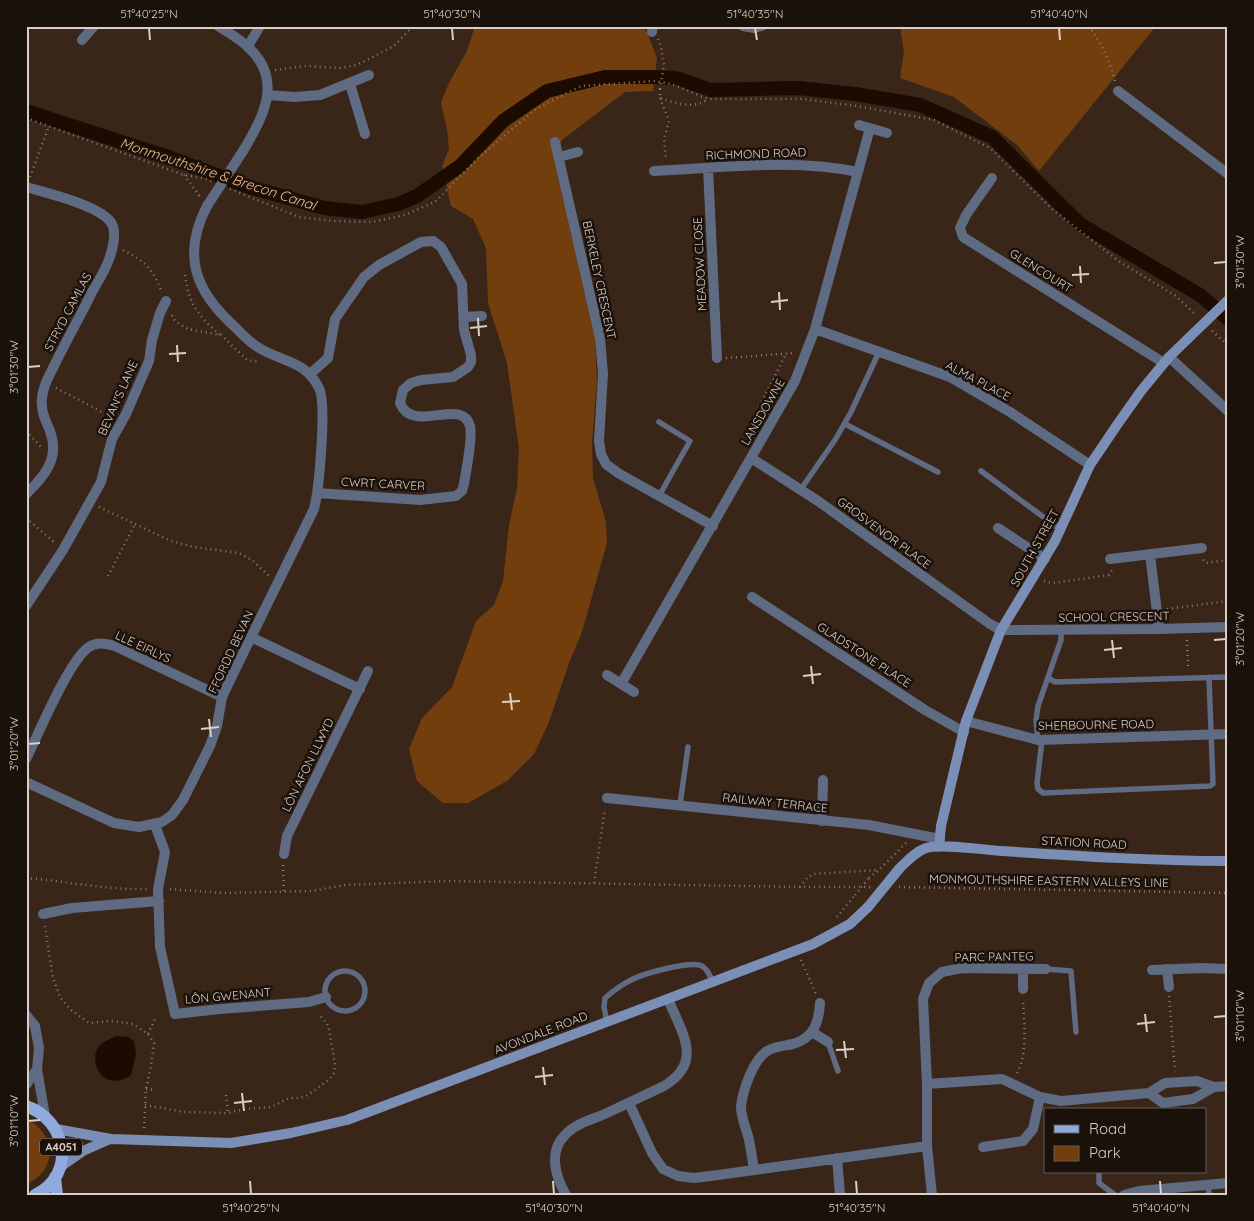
<svg xmlns="http://www.w3.org/2000/svg" width="1254" height="1221" font-family="Quicksand,sans-serif">
  <style>
    .green { fill: #733e0d }
    .water { fill: #1b0b01 }
    .lines { fill: none; stroke-linecap: round; stroke-linejoin: round }
    .canal { stroke: #1b0b01; stroke-width: 14 }
    .path { stroke: #8c7c71; stroke-width: 2.5; stroke-dasharray: 1 4; stroke-linecap: butt }
    .lane { stroke: #5e6b83; stroke-width: 5.5 }
    .street { stroke: #5e6b83; stroke-width: 10 }
    .secondary { stroke: #7a8eb6; stroke-width: 10 }
    .primary { stroke: #90aadd; stroke-width: 12 }
    .path-bridge { stroke: #8c7c71; stroke-width: 2.5; stroke-dasharray: 1 4; stroke-linecap: butt }
    .street-bridge { stroke: #5e6b83; stroke-width: 10 }
    .secondary-bridge { stroke: #7a8eb6; stroke-width: 10 }
    .ticks { fill: none; stroke: #dbcec6; stroke-width: 2 }
    .labels { text-anchor: middle; stroke-width: 5; stroke-linejoin: round; paint-order: stroke }
    .shield { fill: #1a110b; stroke: #a1958e; stroke-width: 1 }
    .shield-label { font-size: 11px; font-weight: bold; fill: #dbcec6 }
    .street-label { font-size: 12px; fill: #dbcec6; stroke: #1a110b }
    .water-label { font-size: 14px; font-style: italic; fill: #fbba89; stroke: #1a110b }
    .neatline { fill: none; stroke: #dbcec6; stroke-width: 2 }
    .ticks-label { font-size: 12px; text-anchor: middle; fill: #dbcec6 }
  </style>
  <rect width="100%" height="100%" fill="#392619"/>
  <!-- green -->
  <path class="green" d="M475,26H625L646,30L657,58L653,91L625,92L562,140L554,161L595,337L597,381L592,443L593,478L606,522L607,543L582,632L569,663L549,722L534,754L507,781L468,803H443L417,781L409,749L422,718L452,687L476,621L494,605L503,581L509,525L517,488L519,449L507,363L488,303L486,248L473,219L451,206L442,166L449,149L447,129L441,102L449,83L467,51Z
    M900,26H1156L1039,171L1017,145L954,97L900,78L904,52Z
    M26,1119C57,1133 58,1171 26,1184Z"/>
  <!-- water -->
  <path class="water" d="M116,1036L128,1037L134,1041L136,1054L131,1075C104,1094 87,1062 99,1046C104,1041 110,1039 116,1036Z"/>
  <g class="lines">
    <!-- canal -->
    <path class="canal" d="M26,111L171,158L246,186L324,208L362,212L398,204L417,196L460,166L503,121L547,91L605,77H651L676,78L711,90L798,88L855,94L920,105L992,137L1080,224L1200,295L1228,319"/>
    <!-- path -->
    <path class="path" d="M1089,26C1101,43 1110,61 1115,81
      M658,39L661,48L664,65
      M275,70L304,66L340,68L357,65L394,46L413,26
      M660,89V98C675,103 694,110 708,99
      M660,98L669,121L664,139L666,159
      M26,118L184,175L203,178L211,181
      M184,175L201,198
      M30,177L49,126
      M230,189L299,217L334,221L372,222L405,215L435,202L478,158L536,109L581,86L654,81L672,84L708,99H803L857,106L934,120L990,148L1052,209L1120,262L1176,296L1196,315
      M123,250C147,263 151,267 162,292
      M185,275C189,305 198,315 220,335
      M172,315L175,321L188,329L221,335L247,360L260,362
      M1212,331L1228,345
      M726,358L793,353
      M56,388L104,413
      M26,402L30,394
      M758,424L754,417L786,354
      M26,431L42,448
      M99,507L171,541L194,547L239,553L252,560L269,576
      M26,518L54,542
      M1203,560L1206,563L1228,560
      M108,576L135,524
      M1044,581L1052,583L1109,575L1112,570
      M1167,609L1228,601
      M1187,640L1188,669
      M1227,743L1228,762
      M283,865L284,891
      M26,878C66,881 106,890 147,889
      M869,878L879,870L906,843
      M594,883L605,809
      M800,887L807,878L813,874L879,870
      M899,887L1228,893
      M170,889L223,893L312,891L344,885L447,881L806,887H871
      M837,917L855,895
      M45,926L53,978L60,997L71,1010L89,1023L112,1021L133,1024L148,1034L154,1043L151,1065L146,1089L144,1129
      M801,960L816,994
      M1169,996L1175,1071
      M148,1034L155,1019
      M1017,1073C1028,1053 1024,1023 1023,1000
      M146,1089L156,1090
      M226,1095L228,1113
      M145,1105L184,1112L228,1113L245,1109L271,1107L289,1098H299L306,1096L330,1079L334,1073L335,1065L329,1028L327,1023L319,1015"/>
    <!-- lane -->
    <path class="lane" d="M845,424L938,472
      M981,471L1061,530
      M801,489L835,440L851,412L879,352
      M659,496L690,441L659,422
      M1048,678L1055,682L1228,677
      M1038,740L1036,720L1038,706L1061,640V630
      M1042,740L1037,783L1038,789L1043,793L1210,786L1213,784L1209,677
      M680,805L688,747
      M1046,969L1071,971L1076,1032
      M325 991a20 20 0 1 1 40 0a20 20 0 1 1-40 0Z
      M607,1022L604,1007L605,998C613,991 621,985 631,980C642,974 691,960 702,966C708,970 710,975 712,982
      M828,1042L838,1071
      M1099,1172V1183L1115,1195
      M1208,1185L1209,1195"/>
    <!-- street -->
    <path class="street" d="M218,26C228,32 238,38 247,46C284,79 264,116 243,151
      M743,26L754,28L762,26
      M652,32L653,26
      M82,40L94,26
      M248,46L260,26
      M350,84L365,134
      M1118,91L1228,174
      M268,95L294,97L320,95L369,75
      M859,125L887,133
      M555,142L600,338L603,374L599,441L601,454L606,464L618,473L713,526
      M559,157L578,152
      M708,168L717,358
      M654,171C722,168 791,158 858,172
      M992,178L966,215L960,228L963,237L1164,363
      M26,187C47,193 102,206 112,224C117,234 112,252 108,262C104,272 98,282 92,292C80,317 66,341 54,366C48,378 40,392 42,406C42,415 47,423 50,431C60,458 45,476 26,494
      M464,317L482,316
      M815,329L950,377L1010,412L1090,465
      M1169,357L1228,411
      M310,374L328,358L335,319L364,277L379,265L421,242L433,241L441,247L462,284L464,330L471,355V362L468,367L453,377L421,380L411,383L403,390L400,403C413,435 462,396 470,426C473,439 466,470 464,484L462,491L456,496L420,500L317,493
      M751,458L818,501L990,624L1001,630L1159,629L1228,627
      M998,528L1045,559
      M1150,554L1159,629
      M1110,559L1202,548
      M752,597L925,710L964,732
      M26,606L63,550L101,482L112,439L126,414L149,361L152,340L160,313L166,301
      M251,637L360,689
      M607,675L634,692
      M621,684L795,381L815,329L870,128
      M966,721L1038,740L1228,734
      M26,759C38,735 69,660 89,647C97,641 107,644 115,646L222,697
      M26,782L114,823L139,827L162,822L172,815L183,800L210,746L217,726L222,697L232,676L314,509C319,490 327,403 319,388C306,361 283,362 261,349C251,344 243,335 235,327C196,292 181,256 207,206
      M607,798L869,825L940,839
      M822,821L823,780
      M155,825L165,852L158,889L160,947L175,1014L220,1009L309,1002L326,997
      M284,854L287,836L368,671
      M43,914L72,908L159,901
      M1167,969L1169,987
      M1152,970L1201,968L1228,969
      M1023,989V969
      M26,1015L35,1026L39,1048L37,1069L45,1116
      M812,1032L828,1042
      M927,1084L1002,1079L1040,1097L1061,1101L1149,1093L1165,1083L1197,1081L1214,1087L1228,1086
      M26,1085L37,1069
      M1149,1093L1163,1103L1193,1099L1214,1087
      M629,1103L652,1153L663,1169L678,1176L694,1178L718,1175L927,1146
      M983,1147L1023,1141L1033,1129L1040,1097
      M837,1158L840,1195
      M754,1170C752,1159 751,1147 748,1136C745,1125 741,1118 741,1106C743,1090 753,1060 767,1051C775,1046 784,1046 793,1044C814,1038 819,1022 820,1003
      M566,1195C555,1176 548,1151 566,1134C576,1123 594,1119 607,1113C626,1104 645,1095 664,1086C704,1062 682,1033 668,999
      M932,1195L927,1146V1084L923,999L929,983L942,972L962,968L1046,969
      M1124,1195L1139,1191L1228,1183"/>
    <!-- secondary -->
    <path class="secondary" d="M939,847L941,826L966,721L1001,630L1055,541L1090,465L1117,425L1141,391L1169,357L1228,300
      M899,869C907,861 915,852 926,848C942,843 983,850 1002,851C1077,856 1153,861 1228,861
      M56,1129L111,1139L231,1143L291,1133L347,1120L813,944L850,924L868,907
      M59,1168L83,1151L110,1139"/>
    <!-- primary -->
    <path class="primary" d="M26,1106C67,1120 77,1175 35,1195
      M55,1177L57,1195"/>
    <!-- path-bridge -->
    <path class="path-bridge" d="M660,89L664,65
      M855,895L869,878"/>
    <!-- street-bridge -->
    <path class="street-bridge" d="M207,206L243,151"/>
    <!-- secondary-bridge -->
    <path class="secondary-bridge" d="M868,907L899,869"/>
  </g>
  <!-- ticks -->
  <path class="ticks" d="M149,28L150,40M452,28L453,40M755,28L757,40M1059,28L1060,40M1214,263L1226,262M1080,266L1081,283M1072,275L1089,274M779,292L780,310M771,302L788,300M478,318L479,336M470,328L487,326M177,345L178,362M169,354L186,353M28,367L40,366M1112,640L1114,658M1214,640L1226,639M1104,650L1122,648M811,666L813,684M803,676L821,674M510,693L512,710M502,702L520,701M209,719L211,737M201,729L219,727M28,744L40,743M1145,1014L1147,1032M1214,1017L1226,1016M1137,1024L1155,1022M844,1041L846,1058M836,1050L854,1049M543,1067L545,1085M535,1077L553,1075M242,1093L244,1111M234,1103L252,1101M28,1121L40,1120M250,1181L251,1194M553,1181L554,1194M856,1181L857,1194M1160,1181L1161,1194"/>
  <g class="labels">
    <!-- shield labels -->
    <rect class="shield" x="40" y="1138.5" width="42" height="17" rx="4"/>
    <g class="shield-label">
      <text x="61" y="1151">A4051</text>
    </g>
    <!-- street labels -->
    <g class="street-label">
      <text transform="translate(756 154) rotate(-2)" y="4">RICHMOND ROAD</text>
      <text transform="translate(700 264) rotate(-93)" y="4">MEADOW CLOSE</text>
      <text transform="translate(1041 271) rotate(32)" y="4">GLENCOURT</text>
      <text transform="translate(599 280) rotate(78)" y="4">BERKELEY CRESCENT</text>
      <text transform="translate(68 312) rotate(-62)" y="4">STRYD CAMLAS</text>
      <text transform="translate(978 381) rotate(28)" y="4">ALMA PLACE</text>
      <text transform="translate(118 398) rotate(-66)" y="4">BEVAN'S LANE</text>
      <text transform="translate(763 412) rotate(-60)" y="4">LANSDOWNE</text>
      <text transform="translate(383 484) rotate(3)" y="4">CWRT CARVER</text>
      <text transform="translate(884 533) rotate(36)" y="4">GROSVENOR PLACE</text>
      <text transform="translate(1035 548) rotate(-61)" y="4">SOUTH STREET</text>
      <text transform="translate(1114 617) rotate(-1)" y="4">SCHOOL CRESCENT</text>
      <text transform="translate(143 647) rotate(25)" y="4">LLE EIRLYS</text>
      <text transform="translate(231 652) rotate(-65)" y="4">FFORDD BEVAN</text>
      <text transform="translate(864 655) rotate(33)" y="4">GLADSTONE PLACE</text>
      <text transform="translate(1096 725) rotate(-1)" y="4">SHERBOURNE ROAD</text>
      <text transform="translate(308 765) rotate(-64)" y="4">LÔN AFON LLWYD</text>
      <text transform="translate(775 803) rotate(6)" y="4">RAILWAY TERRACE</text>
      <text transform="translate(1084 843) rotate(3)" y="4">STATION ROAD</text>
      <text transform="translate(1049 881) rotate(1)" y="4">MONMOUTHSHIRE EASTERN VALLEYS LINE</text>
      <text transform="translate(994 957) rotate(-1)" y="4">PARC PANTEG</text>
      <text transform="translate(228 996) rotate(-5)" y="4">LÔN GWENANT</text>
      <text transform="translate(541 1033) rotate(-21)" y="4">AVONDALE ROAD</text>
    </g>
    <!-- water labels -->
    <g class="water-label">
      <text transform="translate(218 174) rotate(18)" y="5">Monmouthshire &amp; Brecon Canal</text>
    </g>
  </g>
  <!-- border -->
  <rect width="1254" height="1221" fill="none" stroke="#1a110b" stroke-width="55"/>
  <!-- legend -->
  <rect x="1044" y="1108" width="162" height="65" fill="#1a110b" stroke="#675d56"/>
  <rect x="1054" y="1125" width="25" height="8" fill="#90aadd" stroke="#675d56"/>
  <text x="1089" y="1134" font-size="15" fill="#dbcec6">Road</text>
  <rect x="1054" y="1146" width="25" height="15" fill="#733e0d" stroke="#675d56"/>
  <text x="1089" y="1158" font-size="15" fill="#dbcec6">Park</text>
  <rect x="28" y="28" width="1198" height="1166" class="neatline"/>
  <g class="ticks-label">
    <text x="149" y="18">51°40'25"N</text>
    <text x="452" y="18">51°40'30"N</text>
    <text x="755" y="18">51°40'35"N</text>
    <text x="1059" y="18">51°40'40"N</text>
    <text transform="translate(1240 262) rotate(-90)" y="4">3°01'30"W</text>
    <text transform="translate(14 367) rotate(-90)" y="4">3°01'30"W</text>
    <text transform="translate(1240 639) rotate(-90)" y="4">3°01'20"W</text>
    <text transform="translate(14 744) rotate(-90)" y="4">3°01'20"W</text>
    <text transform="translate(1240 1016) rotate(-90)" y="4">3°01'10"W</text>
    <text transform="translate(14 1121) rotate(-90)" y="4">3°01'10"W</text>
    <text x="251" y="1212">51°40'25"N</text>
    <text x="554" y="1212">51°40'30"N</text>
    <text x="857" y="1212">51°40'35"N</text>
    <text x="1161" y="1212">51°40'40"N</text>
  </g>
</svg>
